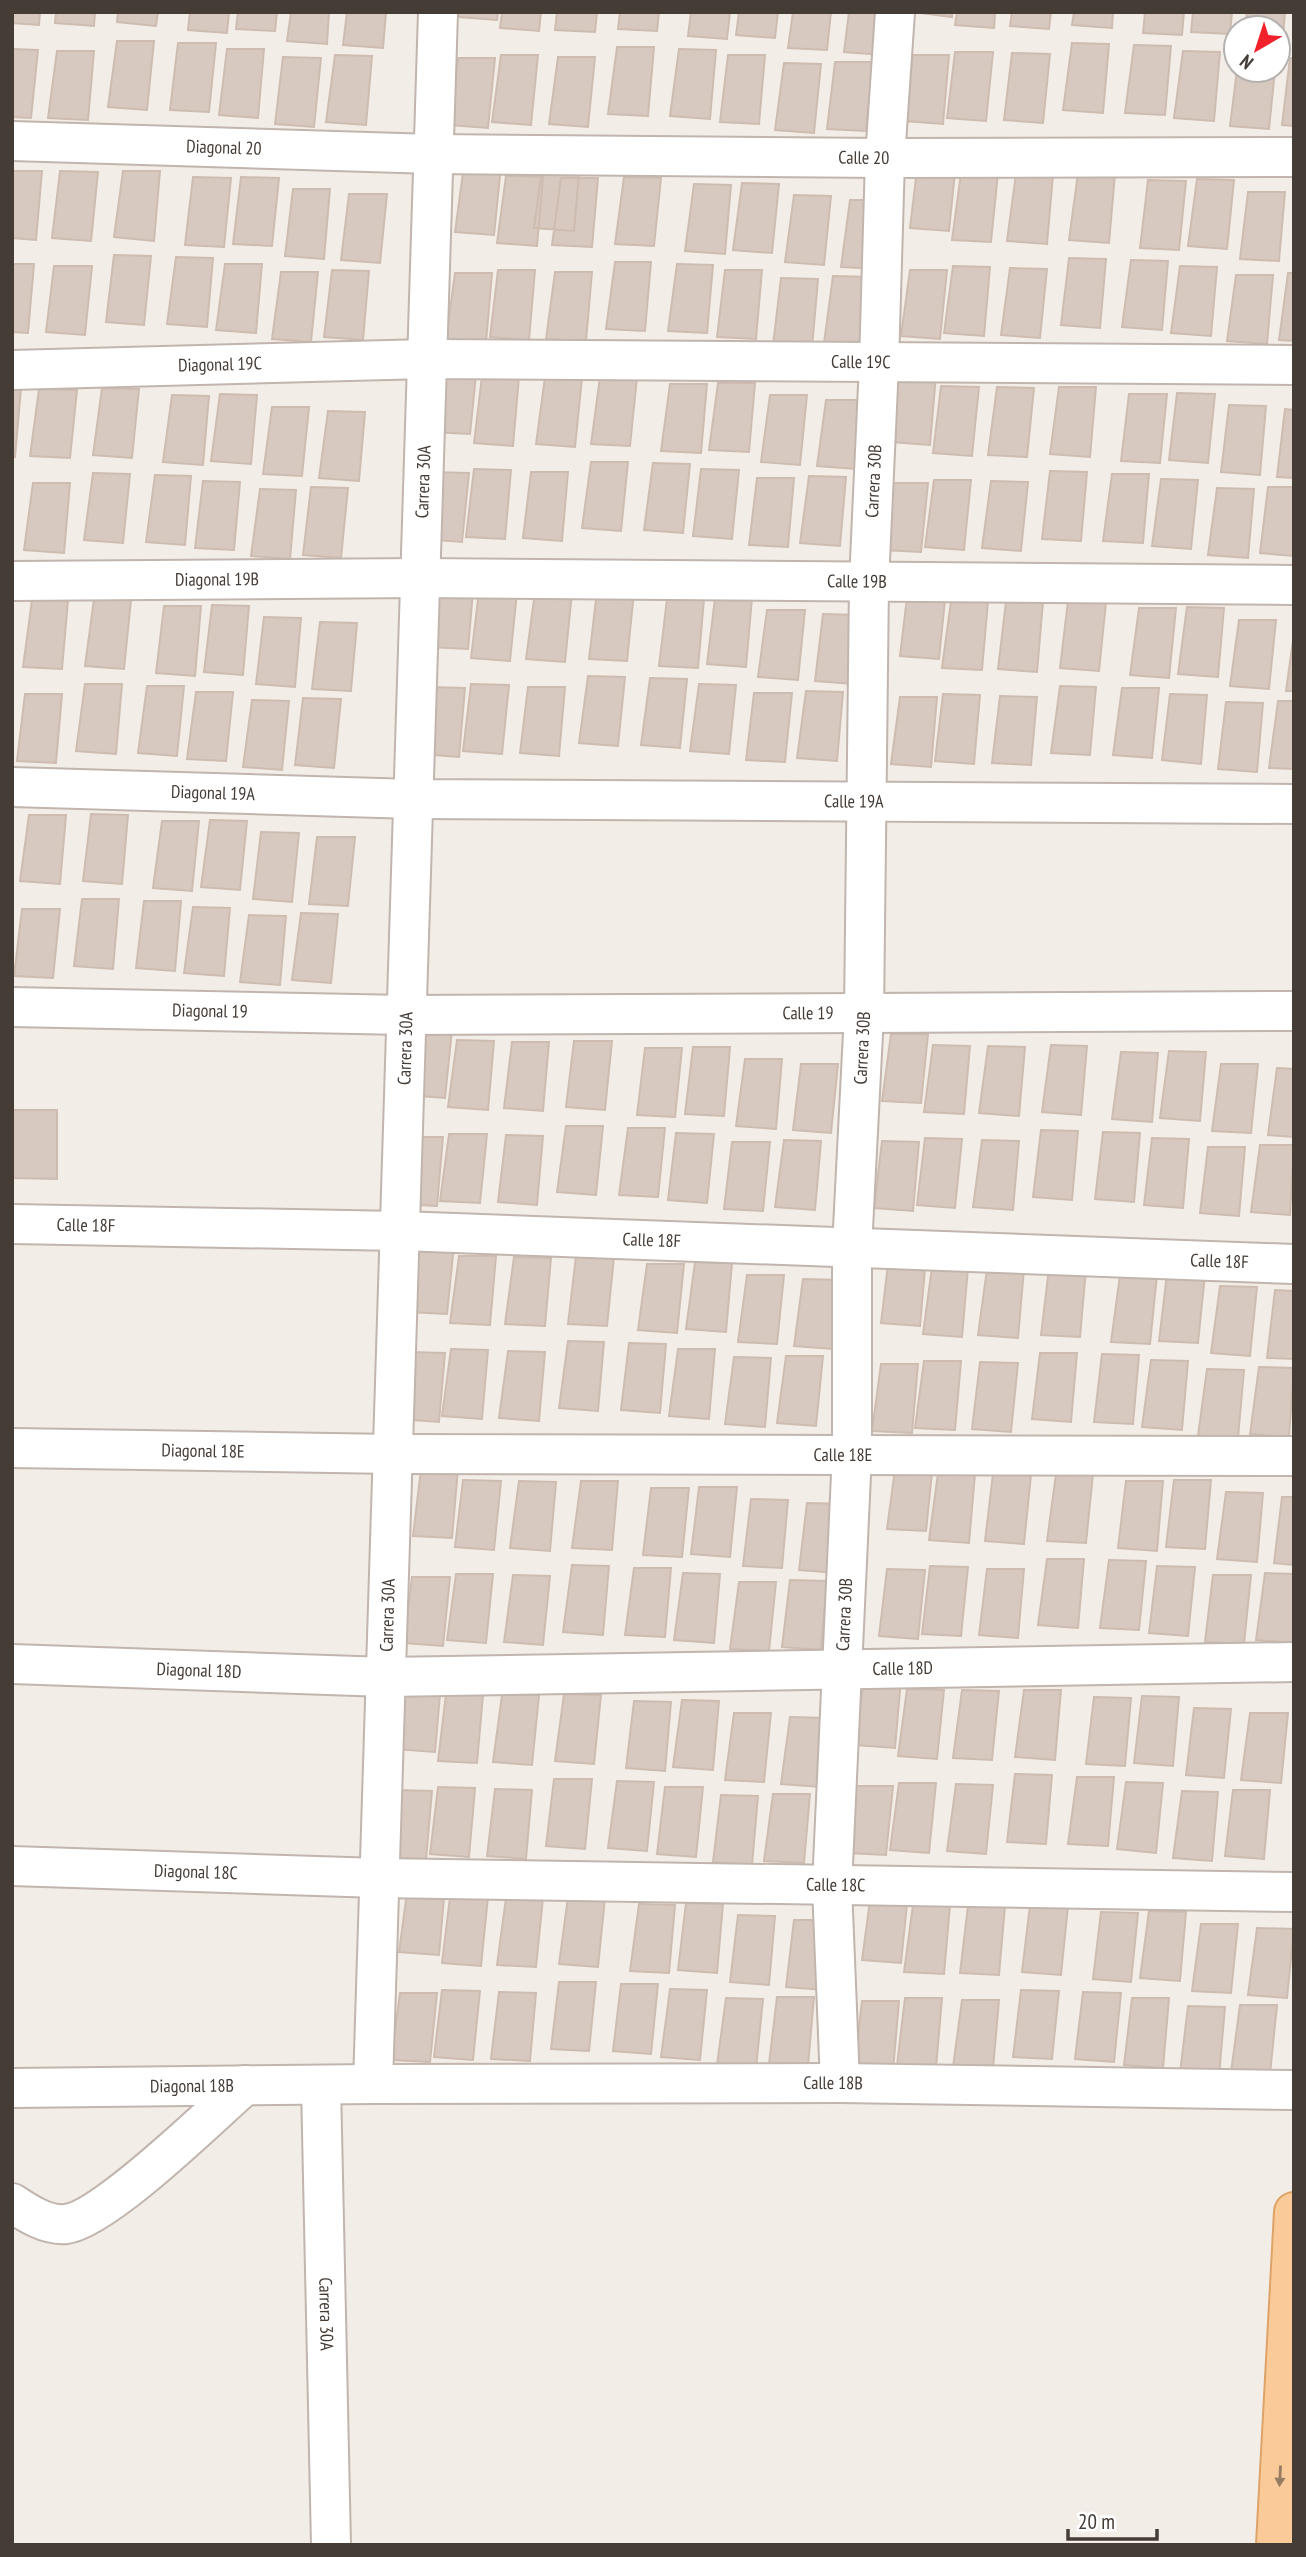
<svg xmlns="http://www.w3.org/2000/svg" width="1306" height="2557" font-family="'PT Sans Narrow',sans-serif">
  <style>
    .building { fill: #d7c9c0; stroke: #cebcb0; stroke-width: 2 }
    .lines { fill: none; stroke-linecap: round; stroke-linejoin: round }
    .minor-casing { stroke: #c1b5ad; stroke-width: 42 }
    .major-casing { stroke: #dea369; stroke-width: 42 }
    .minor { stroke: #fff; stroke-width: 38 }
    .major { stroke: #facb99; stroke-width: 38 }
    .oneway { fill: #967c63 }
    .labels { text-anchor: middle; stroke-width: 5; stroke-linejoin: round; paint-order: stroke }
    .street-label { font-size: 18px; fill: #453c36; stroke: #fff }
  </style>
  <rect width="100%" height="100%" fill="#f3ede7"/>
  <!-- building -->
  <path class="building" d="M12,12H40L39,25L12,23Z
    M56,12H95L94,26L55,23Z
    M118,12H158L156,26L117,22Z
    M190,12H229L227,33L188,30Z
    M238,12H277L275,31L236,29Z
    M291,12H329L327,44L287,41Z
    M347,12H386L383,48L343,45Z
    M458,12H498L497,20L458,17Z
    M502,12H541L539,31L500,28Z
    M557,12H597L595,32L555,30Z
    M620,12H659L657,31L618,29Z
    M691,12H730L727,39L688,36Z
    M739,12H778L775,38L736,35Z
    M793,12H831L827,50L788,48Z
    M849,12H887L883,55L844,52Z
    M913,12H952V17Z
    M957,12H995L994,28L955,25Z
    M1012,12H1051L1049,29L1010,26Z
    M1074,12H1113L1112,28L1072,25Z
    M1145,12H1184L1182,35L1143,33Z
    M1193,12H1232L1230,34L1191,32Z
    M1247,12H1285L1282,47L1278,46V28H1245Z
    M117,41H154L147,110L108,107Z
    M178,43H216L209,112L170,110Z
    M1072,43L1109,44L1103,113L1063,110Z
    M1134,45L1171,46L1165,115L1125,113Z
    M617,47H654L648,116L608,114Z
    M12,49L38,50L31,118L12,117Z
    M227,49H264L258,118L219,115Z
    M679,49L716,50L710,119L670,116Z
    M57,51H94L88,120L48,118Z
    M1183,51L1220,52L1214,121L1174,118Z
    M955,52H993L986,121L947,118Z
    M1012,53L1050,54L1043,123L1004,120Z
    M335,55L372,56L366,125L326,122Z
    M501,55H538L531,125L492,122Z
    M728,55H765L759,124L720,122Z
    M913,55H949L943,124L904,121Z
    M283,57L321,58L314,127L275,124Z
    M558,57H595L588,127L549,124Z
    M458,58H495L488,128L449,125Z
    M1290,58H1294V126L1282,125Z
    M835,62H873L866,131L827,129Z
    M784,63L821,64L814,133L775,130Z
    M1237,70H1275L1269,129L1230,126Z
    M543,161L580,162L574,231L534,228Z
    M918,161L956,162L949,231L910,228Z
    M464,165L501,166L494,235L455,232Z
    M12,171H42L36,240L12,238Z
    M60,171L98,172L91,241L52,238Z
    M123,171H160L154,241L114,237Z
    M961,173H998L991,242L952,240Z
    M1078,173L1115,174L1109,243L1069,240Z
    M1016,174L1053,175L1047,244L1007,241Z
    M506,176L543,177L537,246L497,243Z
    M193,177L231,178L224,247L185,245Z
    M241,177L279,178L272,246L233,244Z
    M624,177L661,178L654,246L615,244Z
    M561,178H598L592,247L552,245Z
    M1197,179L1234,180L1227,249L1188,246Z
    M1148,180L1186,181L1179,250L1140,248Z
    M742,183L779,184L772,253L733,250Z
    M694,184L731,185L725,254L685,251Z
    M293,189H330L324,259L285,256Z
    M1248,192H1285L1279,261L1240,259Z
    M349,194H387L380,263L341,260Z
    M794,195L831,196L824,265L785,262Z
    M850,200H887L880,269L841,267Z
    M114,255L151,256L144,325L106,322Z
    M176,257L213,258L207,327L167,324Z
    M1069,258L1106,259L1100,328L1061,325Z
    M1131,260L1168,261L1162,330L1122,327Z
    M615,262H651L645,331L606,329Z
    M12,264H34L28,333L12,332Z
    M225,264H262L256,333L216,330Z
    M677,264L713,265L707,333L668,331Z
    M54,266H92L85,335L46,332Z
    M953,266L990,267L984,336L944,333Z
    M1180,266L1217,267L1211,336L1171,333Z
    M1010,268L1047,269L1040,338L1001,335Z
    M332,270L369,271L363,340L324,337Z
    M498,270H535L529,340L490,337Z
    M725,270H762L756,339L717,337Z
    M910,270H947L940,339L901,336Z
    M281,272H318L311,342L272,339Z
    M555,272H592L586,341L546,339Z
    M455,273H492L486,343L446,340Z
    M1288,273H1294V341L1279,340Z
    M1236,275H1273L1267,344L1227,341Z
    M833,276L870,277L863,346L824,343Z
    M781,278L818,279L812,348L773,345Z
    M440,365H477L470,434L431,432Z
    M899,375H936L930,445L891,442Z
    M482,376L519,377L513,446L474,443Z
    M545,377L582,378L575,447L536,444Z
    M600,377H637L630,446L591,444Z
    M718,383H755L749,452L709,450Z
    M670,384H707L701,453L661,451Z
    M941,386L979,387L972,456L933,453Z
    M997,387L1034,388L1027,457L988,455Z
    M1059,387H1096L1090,457L1050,454Z
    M12,388H21L15,457H12Z
    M102,388L139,389L132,458L93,455Z
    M39,389L77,390L70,458L30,456Z
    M1177,393L1215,394L1208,463L1169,460Z
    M220,394L257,395L251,464L211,461Z
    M1129,394H1167L1160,463L1121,461Z
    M172,395L209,396L203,465L163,462Z
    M770,395H807L800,465L761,462Z
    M826,400H863L856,469L817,466Z
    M1229,405L1266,406L1260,475L1221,472Z
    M272,407H309L302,476L263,474Z
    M1285,409L1294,410V478L1277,477Z
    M328,411L365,412L359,481L319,478Z
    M591,462H628L621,531L582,528Z
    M653,463L690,464L683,533L644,530Z
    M474,469L511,470L505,539L466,537Z
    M701,469L739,470L732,539L693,536Z
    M1050,471L1087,472L1081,541L1042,539Z
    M431,472L469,473L462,542L423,539Z
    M531,472H568L562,541L523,538Z
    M93,473L130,474L123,543L84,540Z
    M1112,474H1149L1143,543L1103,541Z
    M155,475L191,476L185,545L146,542Z
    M809,476L846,477L840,546L800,543Z
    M757,478H794L788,547L749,545Z
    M1161,479L1198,480L1191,549L1152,546Z
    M934,480H971L964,550L925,547Z
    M203,481L240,482L234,550L195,548Z
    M991,481L1028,482L1021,551L982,548Z
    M33,483H70L64,553L24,550Z
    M891,483H928L921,552L882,550Z
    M311,487L348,488L341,558L303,555Z
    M1268,487H1294V556L1260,553Z
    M1217,488L1254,489L1248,558L1208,555Z
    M260,489L296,490L290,559L251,556Z
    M437,579L474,580L468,649L429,647Z
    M908,589L946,590L939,659L900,656Z
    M479,591L517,592L510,661L471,658Z
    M597,591L634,592L627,661L589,659Z
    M535,592L572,593L565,662L526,659Z
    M715,598H752L746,667L707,664Z
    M94,599L131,600L124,669L85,666Z
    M667,599H704L698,668L659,666Z
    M32,600H68L62,669L23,667Z
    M951,601H988L982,670L942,668Z
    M1068,601L1106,602L1099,671L1060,668Z
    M1006,602H1043L1037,672L998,669Z
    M212,605L249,606L243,675L204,672Z
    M164,606H201L195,676L156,673Z
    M1187,607L1224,608L1218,677L1178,674Z
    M1139,608H1176L1169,678L1130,675Z
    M767,610H805L798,680L758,677Z
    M823,614L860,615L854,684L815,681Z
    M264,617L301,618L295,687L256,684Z
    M1239,620H1276L1269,689L1230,686Z
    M320,622L357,623L351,691L312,689Z
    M1294,633V691H1286Z
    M588,676L625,677L618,746L579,743Z
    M650,678L687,679L680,748L641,745Z
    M85,684H122L116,754L76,751Z
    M471,684L509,685L502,754L463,751Z
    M699,684L736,685L729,754L690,751Z
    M147,686H184L177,756L138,753Z
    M1060,686L1096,687L1090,755L1051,753Z
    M429,687L465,688L459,757L420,754Z
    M528,687H565L559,756L520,753Z
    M1122,688H1159L1152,758L1113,755Z
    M806,691L843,692L837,761L797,758Z
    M196,692H233L226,761L187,759Z
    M754,693H792L785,762L746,760Z
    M25,694H62L56,763L17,761Z
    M943,694L980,695L974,764L935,761Z
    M1170,694L1207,695L1201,764L1162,760Z
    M1000,696L1037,697L1031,765L992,763Z
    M900,697H937L931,767L891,764Z
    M303,698L341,699L334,768L295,765Z
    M252,700L289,701L282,770L243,767Z
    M1278,701H1294V769L1269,768Z
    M1226,702L1263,703L1257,772L1218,769Z
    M91,814L128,815L122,884L83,881Z
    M29,815H66L60,884L20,881Z
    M210,820L247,821L240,890L201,887Z
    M162,821H199L192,891L153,888Z
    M261,832L299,833L292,902L253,899Z
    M317,837H355L348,906L309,904Z
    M82,899H119L113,969L74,966Z
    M144,901H181L175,971L136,968Z
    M193,907L230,908L224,976L184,973Z
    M22,909H60L53,978L14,976Z
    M301,913L338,914L331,983L292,980Z
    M249,915L286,916L280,985L240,982Z
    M415,1029L452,1030L445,1098L406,1095Z
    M891,1034H928L921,1103L882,1101Z
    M457,1040L494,1041L488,1110L448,1107Z
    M574,1041H612L605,1110L566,1107Z
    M512,1042H549L543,1111L504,1108Z
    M933,1045L970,1046L964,1114L924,1112Z
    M1051,1045L1087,1046L1081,1115L1042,1112Z
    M988,1046L1025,1047L1019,1116L979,1113Z
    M693,1047H730L724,1116L685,1114Z
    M645,1048H682L675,1117L637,1115Z
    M1169,1051L1206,1052L1200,1121L1160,1118Z
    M1121,1052L1158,1053L1152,1122L1112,1119Z
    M745,1059H782L776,1129L736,1126Z
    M801,1064H838L831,1133L793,1130Z
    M1221,1064H1258L1251,1133L1212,1131Z
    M1277,1068L1294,1069V1137L1268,1135Z
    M12,1110H57V1179L12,1178Z
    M566,1126H603L596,1195L557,1192Z
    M628,1128H665L658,1197L619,1195Z
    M1041,1130L1078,1131L1072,1200L1033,1197Z
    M1103,1132L1140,1133L1134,1202L1095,1199Z
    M676,1133L714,1134L707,1203L668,1200Z
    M449,1134H487L480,1203L440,1201Z
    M506,1135L543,1136L537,1205L498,1202Z
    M406,1137H443L437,1206L398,1204Z
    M925,1138L962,1139L955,1208L917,1205Z
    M1152,1138L1189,1139L1183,1208L1144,1205Z
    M784,1140L821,1141L815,1210L775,1207Z
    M982,1140L1019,1141L1013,1210L973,1207Z
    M882,1141L919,1142L913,1211L874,1208Z
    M732,1142H770L763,1211L724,1209Z
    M1260,1145H1294L1290,1215L1251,1212Z
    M1208,1147H1245L1239,1216L1200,1213Z
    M416,1244L454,1245L447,1314L408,1312Z
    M459,1256H496L490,1325L450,1323Z
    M576,1256L614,1257L607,1326L568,1324Z
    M889,1256L926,1257L920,1326L881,1323Z
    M514,1257L551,1258L545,1326L505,1324Z
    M695,1262L732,1263L726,1332L686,1329Z
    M647,1264H684L677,1333L638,1330Z
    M932,1267L968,1268L962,1337L923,1334Z
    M1049,1268L1086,1269L1080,1337L1041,1335Z
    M987,1269H1024L1018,1338L978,1335Z
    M1167,1274H1205L1198,1343L1159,1341Z
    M747,1275H784L777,1344L738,1342Z
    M1120,1275H1157L1150,1344L1111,1342Z
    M803,1279L840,1280L833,1349L794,1346Z
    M1220,1286L1257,1287L1250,1356L1211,1353Z
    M1275,1290L1294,1291V1359L1267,1358Z
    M568,1341L604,1342L598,1411L559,1408Z
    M629,1343L666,1344L660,1413L621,1410Z
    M451,1349L488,1350L482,1419L442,1416Z
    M678,1349H715L709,1419L669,1416Z
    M508,1351L545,1352L539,1421L499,1418Z
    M408,1352L445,1353L439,1422L399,1419Z
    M1040,1353H1077L1071,1422L1032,1419Z
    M1102,1354L1139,1355L1133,1424L1094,1422Z
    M786,1356H823L816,1426L777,1423Z
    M734,1357L771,1358L765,1427L725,1424Z
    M1151,1360L1188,1361L1182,1430L1142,1427Z
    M924,1361H961L955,1430L915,1428Z
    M980,1362L1018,1363L1011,1432L972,1429Z
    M881,1364H918L912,1433L872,1431Z
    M1259,1367L1294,1368L1289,1437L1250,1434Z
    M1207,1369L1244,1370L1238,1438L1198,1436Z
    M896,1462L933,1463L926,1531L887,1529Z
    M421,1469H458L452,1538L413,1536Z
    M938,1473L975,1474L969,1543L929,1540Z
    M993,1474L1031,1475L1024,1544L985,1541Z
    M1056,1474H1093L1086,1543L1047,1541Z
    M463,1480L501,1481L494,1550L455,1547Z
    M1174,1480H1211L1205,1549L1166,1547Z
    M519,1481L556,1482L550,1551L510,1548Z
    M581,1481H618L612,1550L572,1548Z
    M1126,1481H1163L1157,1551L1118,1548Z
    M699,1487H737L730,1557L691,1554Z
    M651,1488H689L682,1557L643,1555Z
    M1226,1492L1263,1493L1257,1562L1217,1559Z
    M1282,1497H1294V1565L1274,1563Z
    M751,1499L788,1500L782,1568L743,1566Z
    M807,1503L844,1504L838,1573L799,1570Z
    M1047,1559H1084L1078,1628L1038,1625Z
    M1109,1560L1146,1561L1139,1630L1100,1628Z
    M572,1565L609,1566L603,1635L563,1632Z
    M930,1566L968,1567L961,1636L922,1634Z
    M1157,1566L1195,1567L1188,1636L1149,1633Z
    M634,1568H671L665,1637L625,1635Z
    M887,1569L925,1570L918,1639L879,1636Z
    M987,1569H1024L1018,1638L979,1635Z
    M683,1573L720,1574L714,1643L674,1640Z
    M1265,1573L1294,1574V1643L1256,1640Z
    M456,1574H493L486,1643L447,1640Z
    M513,1575L550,1576L543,1645L504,1642Z
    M1213,1575H1251L1244,1644L1205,1642Z
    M412,1577H450L443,1646L404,1643Z
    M790,1580L827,1581L821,1650L782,1647Z
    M739,1582H776L769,1651L730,1649Z
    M864,1678L901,1679L895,1748L855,1745Z
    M404,1683H441L435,1752L395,1749Z
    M907,1689L944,1690L937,1759L898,1756Z
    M962,1690L999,1691L992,1760L953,1758Z
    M1024,1690H1061L1055,1760L1015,1757Z
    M446,1694L483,1695L477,1763L438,1761Z
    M564,1694L601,1695L594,1764L555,1761Z
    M502,1695H539L532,1765L493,1762Z
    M1142,1696L1179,1697L1173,1766L1134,1763Z
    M1094,1697L1131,1698L1125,1766L1086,1764Z
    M682,1700L719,1701L713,1770L673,1767Z
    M634,1701L671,1702L665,1771L626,1768Z
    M1194,1708L1231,1709L1224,1778L1186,1775Z
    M734,1713H771L764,1782L725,1780Z
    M1250,1713H1288L1281,1783L1241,1780Z
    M790,1717L827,1718L821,1787L781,1784Z
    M1015,1774L1052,1775L1046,1844L1007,1842Z
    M1077,1777H1114L1108,1846L1068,1844Z
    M554,1779H592L585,1849L546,1846Z
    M617,1781L654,1782L647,1851L608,1848Z
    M1126,1782L1163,1783L1156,1853L1117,1849Z
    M899,1783H936L929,1853L890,1850Z
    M956,1784L993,1785L986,1854L947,1851Z
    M856,1786H893L886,1855L847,1853Z
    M438,1787L475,1788L469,1857L430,1854Z
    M665,1787H703L696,1857L657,1854Z
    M495,1789L532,1790L526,1859L487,1856Z
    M396,1790L432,1791L426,1860L387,1857Z
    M1233,1790H1270L1264,1859L1225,1856Z
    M1182,1791L1218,1792L1212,1861L1173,1858Z
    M773,1794H810L804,1863L764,1861Z
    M721,1795L758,1796L752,1865L713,1862Z
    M408,1885L445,1886L439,1955L399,1952Z
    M871,1893L908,1894L901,1963L862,1960Z
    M450,1897H488L481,1966L442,1963Z
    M568,1897L605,1898L598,1967L559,1964Z
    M506,1898H543L536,1967L497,1965Z
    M686,1903L723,1904L717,1973L678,1970Z
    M639,1904L675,1905L669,1973L630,1971Z
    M913,1905H950L944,1974L904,1972Z
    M1030,1905L1068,1906L1061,1975L1022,1972Z
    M968,1906H1005L999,1975L960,1973Z
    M1149,1911L1186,1912L1180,1981L1140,1978Z
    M1101,1912L1138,1913L1131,1982L1093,1979Z
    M738,1915L775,1916L769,1985L730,1982Z
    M794,1920H831L825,1990L786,1987Z
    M1201,1924H1238L1231,1993L1192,1991Z
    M1257,1928L1294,1929L1287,1998L1248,1995Z
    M559,1982H596L589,2051L551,2049Z
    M621,1984H658L651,2054L613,2051Z
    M670,1989L707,1990L700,2060L661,2057Z
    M442,1990L480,1991L473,2060L434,2057Z
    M1021,1990L1059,1991L1052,2059L1013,2057Z
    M499,1992L536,1993L530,2061L491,2059Z
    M1083,1992L1121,1993L1114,2062L1075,2059Z
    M400,1993H437L430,2062L391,2060Z
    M777,1997H814L808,2066L769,2064Z
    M726,1998L763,1999L756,2068L717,2065Z
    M905,1998H942L936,2068L897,2065Z
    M1132,1998H1169L1163,2068L1124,2065Z
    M962,2000H999L993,2069L953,2067Z
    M862,2001H899L893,2071L854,2068Z
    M1240,2005H1277L1270,2074L1231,2072Z
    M1188,2006L1225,2007L1219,2076L1180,2073Z"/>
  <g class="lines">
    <!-- minor casing -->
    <g class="minor-casing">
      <g id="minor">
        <path id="s1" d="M12,141L433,154L885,158L1294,157"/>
        <path id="s2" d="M12,370L427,359L1294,365"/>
        <path id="s3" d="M12,581L420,578L1294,585"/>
        <path id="s4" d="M12,787L413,799L1294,804"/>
        <path id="s5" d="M12,1007L406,1015L1294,1011"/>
        <path id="s6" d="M12,1224L400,1231L1294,1264"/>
        <path id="s7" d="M12,1448L393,1454L1294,1456"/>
        <path id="s8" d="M12,1664L386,1677L1294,1662"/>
        <path id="s9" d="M12,1866L379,1878L1294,1892"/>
        <path id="s10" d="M840,2083L832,1886L852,1453V1248L864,1014L869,582L879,364L885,158L895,12"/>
        <path id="s11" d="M373,2084L438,12"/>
        <path id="s12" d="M321,2085L331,2545"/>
        <path id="s13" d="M12,2088L373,2084L840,2083L1294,2090"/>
        <path d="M12,2203C27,2213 47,2226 66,2224C104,2220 212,2114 245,2085"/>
      </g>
    </g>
    <!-- major casing -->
    <g class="major-casing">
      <path id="major" d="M1276,2545L1294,2212"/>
    </g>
    <!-- minor -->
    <use href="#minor" class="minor"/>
    <!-- major -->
    <use href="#major" class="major"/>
  </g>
  <!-- one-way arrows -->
  <defs><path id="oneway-solid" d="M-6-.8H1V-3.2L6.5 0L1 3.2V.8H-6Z" transform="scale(1.75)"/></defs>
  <use class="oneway" href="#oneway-solid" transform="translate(1280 2476) rotate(93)"/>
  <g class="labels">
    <!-- street labels -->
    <g class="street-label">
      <text dy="6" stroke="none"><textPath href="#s1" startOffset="212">Diagonal 20</textPath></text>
      <text dy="6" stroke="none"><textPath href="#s1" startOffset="852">Calle 20</textPath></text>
      <text dy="6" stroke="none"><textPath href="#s2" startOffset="849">Calle 19C</textPath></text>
      <text dy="6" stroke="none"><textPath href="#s2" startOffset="208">Diagonal 19C</textPath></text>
      <text dy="6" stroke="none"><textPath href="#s11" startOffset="1603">Carrera 30A</textPath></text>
      <text dy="6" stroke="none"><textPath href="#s10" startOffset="1603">Carrera 30B</textPath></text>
      <text dy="6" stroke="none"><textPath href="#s3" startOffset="205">Diagonal 19B</textPath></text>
      <text dy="6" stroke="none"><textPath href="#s3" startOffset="845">Calle 19B</textPath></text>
      <text dy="6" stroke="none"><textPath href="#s4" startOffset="201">Diagonal 19A</textPath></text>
      <text dy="6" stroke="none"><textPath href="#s4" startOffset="842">Calle 19A</textPath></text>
      <text dy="6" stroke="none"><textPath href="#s5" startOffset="198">Diagonal 19</textPath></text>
      <text dy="6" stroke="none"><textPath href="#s5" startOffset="796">Calle 19</textPath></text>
      <text dy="6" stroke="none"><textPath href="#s11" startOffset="1036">Carrera 30A</textPath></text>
      <text dy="6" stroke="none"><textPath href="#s10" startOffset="1036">Carrera 30B</textPath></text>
      <text dy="6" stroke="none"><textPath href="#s6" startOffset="74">Calle 18F</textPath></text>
      <text dy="6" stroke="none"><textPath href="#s6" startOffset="640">Calle 18F</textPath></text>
      <text dy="6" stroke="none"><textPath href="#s6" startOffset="1208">Calle 18F</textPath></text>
      <text dy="6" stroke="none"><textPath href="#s7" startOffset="191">Diagonal 18E</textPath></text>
      <text dy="6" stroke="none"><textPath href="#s7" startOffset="831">Calle 18E</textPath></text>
      <text dy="6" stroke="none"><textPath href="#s10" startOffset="469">Carrera 30B</textPath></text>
      <text dy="6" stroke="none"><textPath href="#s11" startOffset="469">Carrera 30A</textPath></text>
      <text dy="6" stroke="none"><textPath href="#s8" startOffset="891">Calle 18D</textPath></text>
      <text dy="6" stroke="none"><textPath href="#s8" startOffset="187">Diagonal 18D</textPath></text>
      <text dy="6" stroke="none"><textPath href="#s9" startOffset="184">Diagonal 18C</textPath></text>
      <text dy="6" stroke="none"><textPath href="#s9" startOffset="824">Calle 18C</textPath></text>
      <text dy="6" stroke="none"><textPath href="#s13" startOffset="821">Calle 18B</textPath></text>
      <text dy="6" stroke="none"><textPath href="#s13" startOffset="180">Diagonal 18B</textPath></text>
      <text dy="6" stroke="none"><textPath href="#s12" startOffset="229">Carrera 30A</textPath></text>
    </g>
  </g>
  <!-- border -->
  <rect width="1306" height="2557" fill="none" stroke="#453c36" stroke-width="28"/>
  <!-- north arrow -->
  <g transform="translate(1257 49) rotate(219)"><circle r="33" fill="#ffffff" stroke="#b5b1af" stroke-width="2"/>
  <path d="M0-5L12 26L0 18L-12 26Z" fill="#f1202a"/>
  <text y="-10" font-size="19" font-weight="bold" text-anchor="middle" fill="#453c36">N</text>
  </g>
  <!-- scale -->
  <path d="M1068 2529v10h89v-10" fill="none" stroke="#453c36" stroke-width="3.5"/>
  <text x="1078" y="2529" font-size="21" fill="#453c36" stroke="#ffffff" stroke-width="5" paint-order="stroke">20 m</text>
</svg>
